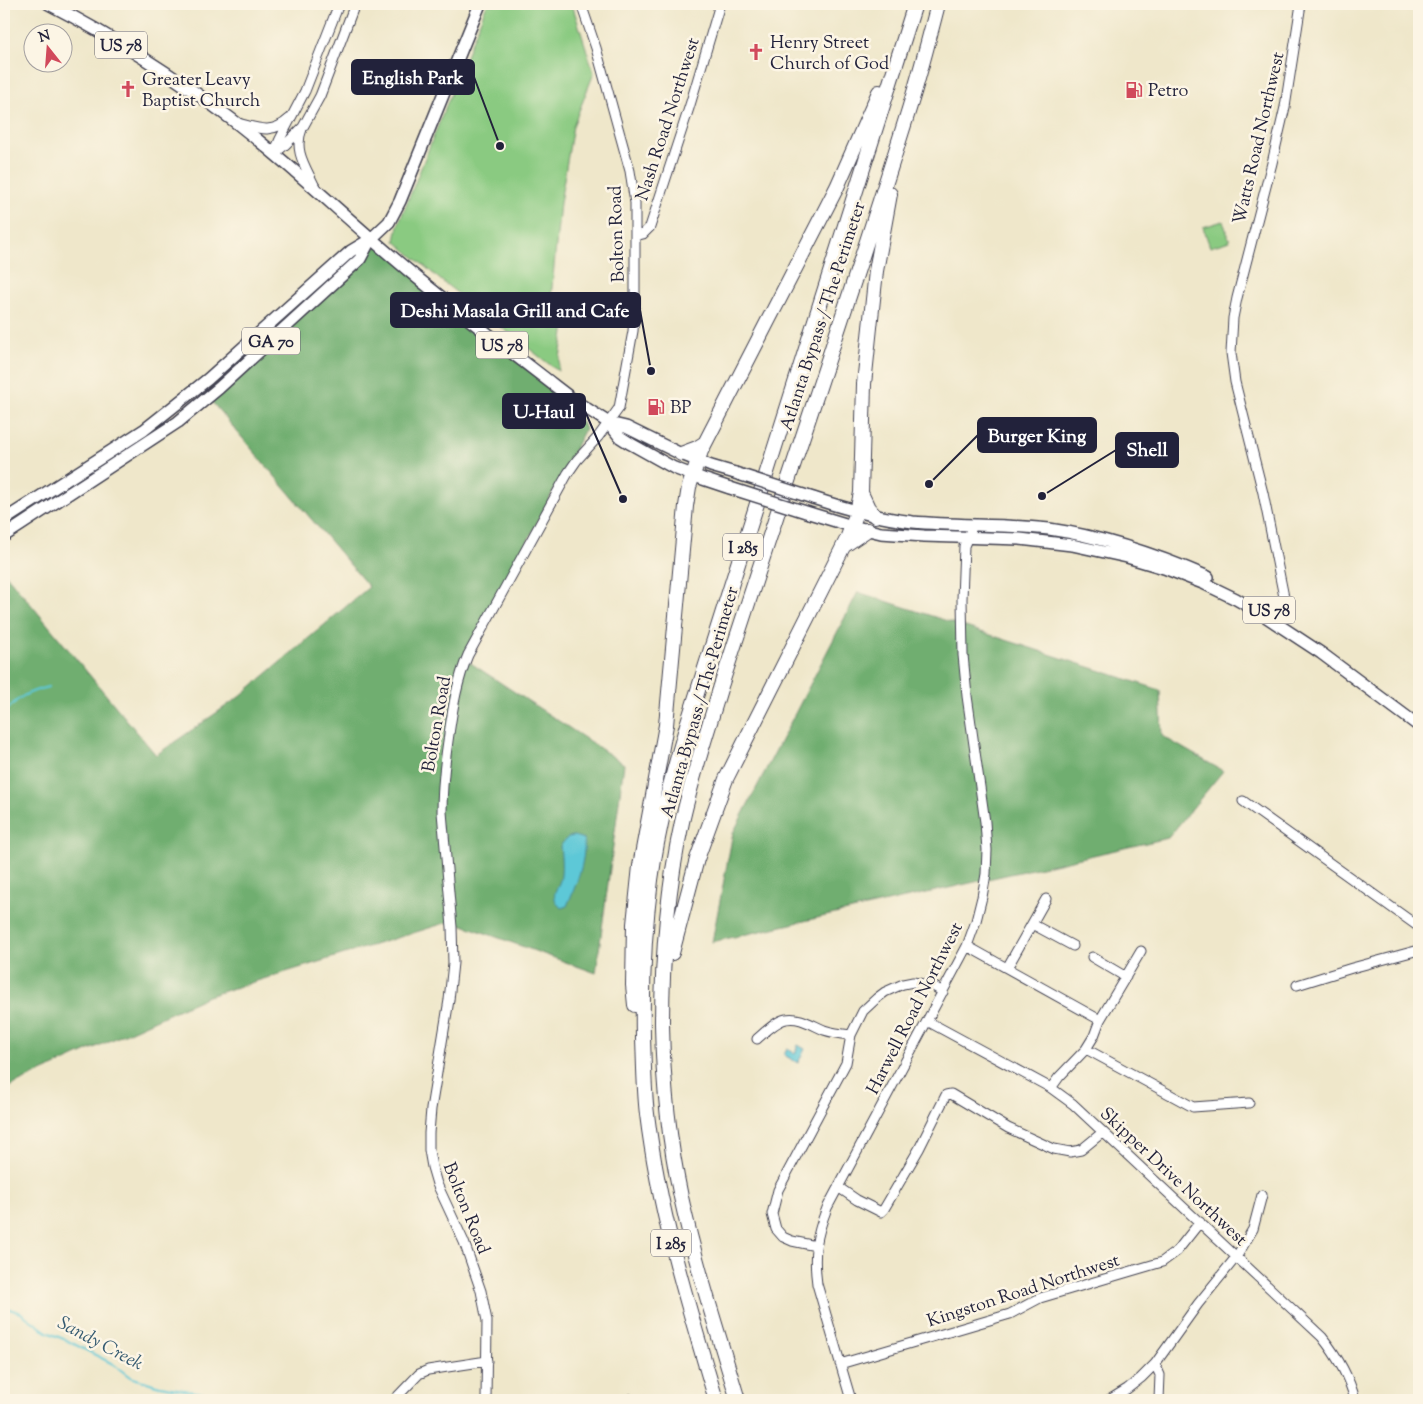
<svg xmlns="http://www.w3.org/2000/svg" width="1423" height="1404" font-family="'Sorts Mill Goudy',serif">
  <style>
    .green { fill: #8aca81; stroke: #56765e }
    .forest { fill: #6fae6f; stroke: #486855 }
    .water { fill: #5dc8d7; stroke: #407589 }
    .lines { fill: none; stroke-linecap: round; stroke-linejoin: round }
    .stream { stroke: #5dc8d7; stroke-width: 2 }
    .minor-casing { stroke: #414050; stroke-width: 11 }
    .major-casing { stroke: #414050; stroke-width: 14 }
    .highway-casing { stroke: #414050; stroke-width: 16 }
    .minor { stroke: #fff; stroke-width: 9 }
    .major { stroke: #fff; stroke-width: 11 }
    .highway { stroke: #fff; stroke-width: 14 }
    .major-bridge-casing { stroke: #414050; stroke-width: 14; stroke-linecap: butt }
    .major-bridge { stroke: #fff; stroke-width: 11 }
    .labels { text-anchor: middle; stroke-width: 5; stroke-linejoin: round; paint-order: stroke }
    .shield { fill: #fcf5e5; stroke: #63616e; stroke-width: 1 }
    .shield-label { font-size: 16px; font-weight: bold; fill: #22223b }
    .poi-label { font-size: 18px; fill: #22223b; stroke: #fcf5e5; text-anchor: start }
    .street-label { font-size: 18px; fill: #22223b; stroke: #fcf5e5 }
    .water-label { font-size: 19px; font-style: italic; fill: #375c72; stroke: #fcf5e5 }
    .leader { fill: none; stroke: #22223b; stroke-width: 2 }
    .callout-dot { fill: #22223b; stroke: #fcf5e5; stroke-width: 2 }
    .callout { fill: #22223b; stroke: #22223b; stroke-width: 2 }
    .callout-label { font-size: 19px; text-anchor: middle; font-weight: bold; fill: #fff }
  </style>
  <rect width="100%" height="100%" fill="#fcf5e5"/>
  <filter id="ink" filterUnits="userSpaceOnUse"><feTurbulence type="fractalNoise" baseFrequency=".02" numOctaves="2"/><feDisplacementMap in="SourceGraphic" scale="10" xChannelSelector="R" yChannelSelector="G"/><feConvolveMatrix kernelMatrix="1 2 1 2 8 2 1 2 1" color-interpolation-filters="sRGB"/></filter>
  <filter id="wash" filterUnits="userSpaceOnUse"><feTurbulence type="fractalNoise" baseFrequency=".0096" numOctaves="4" result="noise"/><feDisplacementMap in="SourceGraphic" scale="20" xChannelSelector="R" yChannelSelector="G"/><feGaussianBlur stdDeviation="1.12" result="paint"/><feColorMatrix in="noise" values="0 0 0 0 0 0 0 0 0 0 0 0 0 0 0 0 0 1.4 0 .05"/><feComposite in="paint" operator="in"/></filter>
  <g filter="url(#wash)">
    <rect width="100%" height="100%" fill="#efe7ca"/>
    <!-- green -->
    <path class="green" d="M487,4H572L594,73L573,126L560,203L551,298L548,311L565,325L558,371L443,282L395,241L398,225Z
      M1223,221L1230,241L1210,247L1203,227Z"/>
    <!-- forest -->
    <path class="forest" d="M379,244L567,391L585,429L514,568L463,658L624,764L596,973L452,921L208,996L4,1089V572L156,755L239,697L369,587L205,394Z
      M858,592L1160,690L1162,736L1223,771L1168,838L712,942L733,833Z"/>
    <!-- water -->
    <path class="water" d="M574,836L584,839C586,862 576,885 567,906L561,908C547,893 560,889 561,875C562,865 561,855 560,846L568,837Z
      M798,1045L805,1049L798,1063L784,1055L787,1049L795,1053Z"/>
    <g class="lines">
      <!-- stream -->
      <path class="stream" d="M4,714C17,697 28,692 48,687
        M4,1307L21,1313L47,1332L66,1340L113,1364L130,1377L160,1386L202,1393L219,1400"/>
    </g>
  </g>
  <g filter="url(#ink)">
    <g class="lines">
      <!-- minor casing -->
      <g class="minor-casing">
        <path id="minor" d="M238,123C257,128 272,135 289,119
          M302,129C293,151 306,167 315,187
          M274,153L280,139L305,91L339,4
          M274,154L285,145L303,127L320,96L355,4
          M635,236L643,234L650,227L690,105L720,4
          M1273,621L1283,607L1284,597L1263,493L1235,382L1231,353L1233,318L1237,298L1272,163L1285,107L1301,4
          M1243,801L1419,927
          M1032,924L1073,946
          M967,946L1100,1020
          M1092,957L1126,977
          M1007,968L1046,899
          M1297,985L1352,968L1419,950
          M927,1021L1051,1088L1073,1104L1322,1337C1337,1356 1349,1376 1355,1400
          M757,1039C765,1032 776,1021 786,1019C799,1016 812,1025 824,1030C833,1033 841,1034 851,1035
          M1086,1049L1193,1107L1249,1103
          M1051,1088L1059,1077L1086,1049L1094,1036L1100,1020L1141,951
          M838,1187L857,1200L881,1212L884,1209L919,1149L946,1095L951,1094L1008,1128L1054,1149L1070,1152L1081,1150L1103,1132
          M816,1246L792,1241L783,1237L776,1229L772,1214L778,1190L846,1063L851,1035L863,1011L877,998L885,992L903,984L913,982L933,986L943,992
          M840,1364L1010,1314L1040,1298L1162,1262L1177,1251L1200,1222
          M1155,1364L1160,1375L1159,1400
          M630,1399V1400
          M394,1400L419,1374L428,1370L487,1361
          M486,1400L487,1321L481,1291L464,1242L437,1184L432,1167L429,1150V1133L431,1109L449,1000L453,963L452,927L442,812C442,786 445,760 449,734C453,707 457,681 468,655L568,473L577,460L598,437L619,408L633,331L635,303V203L630,171L596,48L581,4
          M851,1400L817,1284C813,1254 816,1236 827,1208L967,946L976,921L982,897L986,874L987,850L985,822L967,696L963,655L962,599L964,546L973,525
          M1109,1400L1127,1389L1141,1378L1155,1364L1198,1304L1237,1256L1253,1229L1262,1195"/>
      </g>
      <!-- major casing -->
      <g class="major-casing">
        <path id="major" d="M49,4C113,37 176,77 234,121C295,168 350,222 409,271C457,311 506,348 555,386L572,399L609,423L620,437L631,444L674,468L703,479L730,488
          M609,423L626,427L681,454L711,466L735,473
          M813,498C846,509 878,518 913,522C958,526 1004,524 1049,529C1104,537 1157,555 1208,577
          M809,513L852,526L881,533L924,536L1020,539L1072,545L1127,557L1164,568L1205,584L1236,599L1262,614L1321,653L1419,726
          M4,520L144,430L168,411L208,379L351,251L371,239L389,222L400,201L480,4
          M4,536L178,422L219,388L360,259L370,240"/>
      </g>
      <!-- highway casing -->
      <g class="highway-casing">
        <path id="highway" d="M681,454L697,448L705,443
          M861,493L868,508L875,516
          M845,545L867,530
          M672,953L697,859L726,779L847,539L857,512L861,493L864,384L876,271L890,194
          M635,1005L633,985L634,924L640,866L666,725L686,506L689,487L701,451L837,187L879,92
          M716,1400C688,1306 659,1212 647,1114C644,1089 644,1063 643,1038C642,985 644,932 651,880C658,827 672,776 687,725L915,4
          M738,1400C718,1333 696,1266 681,1197C669,1141 663,1082 662,1024C662,958 668,886 682,822C692,777 707,733 720,689C741,625 762,560 783,496C826,367 869,238 909,109C920,74 929,39 938,4"/>
      </g>
      <!-- minor -->
      <use href="#minor" class="minor"/>
      <!-- major -->
      <use href="#major" class="major"/>
      <!-- highway -->
      <use href="#highway" class="highway"/>
      <!-- major-bridge casing -->
      <g class="major-bridge-casing">
        <path id="major-bridge" d="M735,473L813,498
          M730,488L809,513"/>
      </g>
      <!-- major-bridge -->
      <use href="#major-bridge" class="major-bridge"/>
    </g>
  </g>
  <!-- icons -->
  <defs>
    <g id="church-bare" transform="scale(1.35)"><path d="M-1.2-6h2.4v3.5h3.3v2.4h-3.3V6h-2.4V-.1h-3.3v-2.4h3.3Z" fill="#d1495b" stroke="#fcf5e5" stroke-width="2.5" paint-order="stroke"/></g>
    <g id="fuel-bare" transform="scale(1.35)"><path d="M-5.5-6h7V0h2V4h1.3V-2.5L3-4.5l.8-.8L6-3V5H2.5V1h-1V6h-7ZM-4.2-4.7v3.2H.2V-4.7Z" fill="#d1495b" stroke="#fcf5e5" stroke-width="2.5" paint-order="stroke"/></g>
  </defs>
  <g fill-rule="evenodd">
    <use href="#church-bare" x="756" y="52"/>
    <use href="#church-bare" x="128" y="89"/>
    <use href="#fuel-bare" x="1134" y="90"/>
    <use href="#fuel-bare" x="656" y="407"/>
  </g>
  <g class="labels">
    <!-- shield labels -->
    <g class="shield">
      <rect x="95" y="31.5" width="52" height="27" rx="4"/>
      <rect x="242" y="327.5" width="58" height="27" rx="4"/>
      <rect x="476" y="331.5" width="52" height="27" rx="4"/>
      <rect x="723" y="533.5" width="40" height="27" rx="4"/>
      <rect x="1243" y="596.5" width="52" height="27" rx="4"/>
      <rect x="651" y="1229.5" width="40" height="27" rx="4"/>
    </g>
    <g class="shield-label">
      <text x="121" y="51">US 78</text>
      <text x="271" y="347">GA 70</text>
      <text x="502" y="351">US 78</text>
      <text x="743" y="553">I 285</text>
      <text x="1269" y="616">US 78</text>
      <text x="671" y="1249">I 285</text>
    </g>
    <!-- poi labels -->
    <g class="poi-label">
      <text x="770" y="48">Henry Street<tspan x="770" dy="21">Church of God</tspan></text>
      <text x="142" y="85">Greater Leavy<tspan x="142" dy="21">Baptist Church</tspan></text>
      <text x="1148" y="96">Petro</text>
      <text x="670" y="413">BP</text>
    </g>
    <!-- street labels -->
    <g class="street-label">
      <text transform="translate(667 119) rotate(-72)" y="6">Nash Road Northwest</text>
      <text transform="translate(1258 138) rotate(-77)" y="6">Watts Road Northwest</text>
      <text transform="translate(616 234) rotate(-92)" y="6">Bolton Road</text>
      <text transform="translate(822 316) rotate(-72)" y="6">Atlanta Bypass / The Perimeter</text>
      <text transform="translate(699 702) rotate(-74)" y="6">Atlanta Bypass / The Perimeter</text>
      <text transform="translate(436 724) rotate(-80)" y="6">Bolton Road</text>
      <text transform="translate(914 1008) rotate(-63)" y="6">Harwell Road Northwest</text>
      <text transform="translate(1174 1176) rotate(43)" y="6">Skipper Drive Northwest</text>
      <text transform="translate(467 1208) rotate(68)" y="6">Bolton Road</text>
      <text transform="translate(1023 1290) rotate(-18)" y="6">Kingston Road Northwest</text>
    </g>
    <!-- water labels -->
    <g class="water-label">
      <text transform="translate(101 1342) rotate(28)" y="7">Sandy Creek</text>
    </g>
  </g>
  <!-- callouts -->
  <path class="leader" d="M500 146L474 77M651 371L640 310M623 499L585 411M929 484L978 435M1042 496L1116 450"/>
  <g class="callout-dot">
    <circle cx="500" cy="146" r="5"/>
    <circle cx="651" cy="371" r="5"/>
    <circle cx="623" cy="499" r="5"/>
    <circle cx="929" cy="484" r="5"/>
    <circle cx="1042" cy="496" r="5"/>
  </g>
  <g class="callout">
    <rect x="352" y="60" width="122" height="34" rx="5"/>
    <rect x="391" y="293" width="249" height="34" rx="5"/>
    <rect x="503" y="394" width="82" height="34" rx="5"/>
    <rect x="978" y="418" width="118" height="34" rx="5"/>
    <rect x="1116" y="433" width="62" height="34" rx="5"/>
  </g>
  <g class="callout-label">
    <text x="413" y="84">English Park</text>
    <text x="515" y="317">Deshi Masala Grill and Cafe</text>
    <text x="544" y="418">U-Haul</text>
    <text x="1037" y="442">Burger King</text>
    <text x="1147" y="456">Shell</text>
  </g>
  <!-- margin -->
  <rect width="1423" height="1404" fill="none" stroke="#fcf5e5" stroke-width="20"/>
  <!-- north arrow -->
  <g transform="translate(48 48) rotate(343)"><circle r="24" fill="#fcf5e5" stroke="#a5a1a1"/>
  <path d="M0-4L9 19L0 12L-9 19Z" fill="#d1495b"/>
  <text y="-8" font-size="14" font-weight="bold" text-anchor="middle" fill="#22223b">N</text>
  </g>
</svg>
